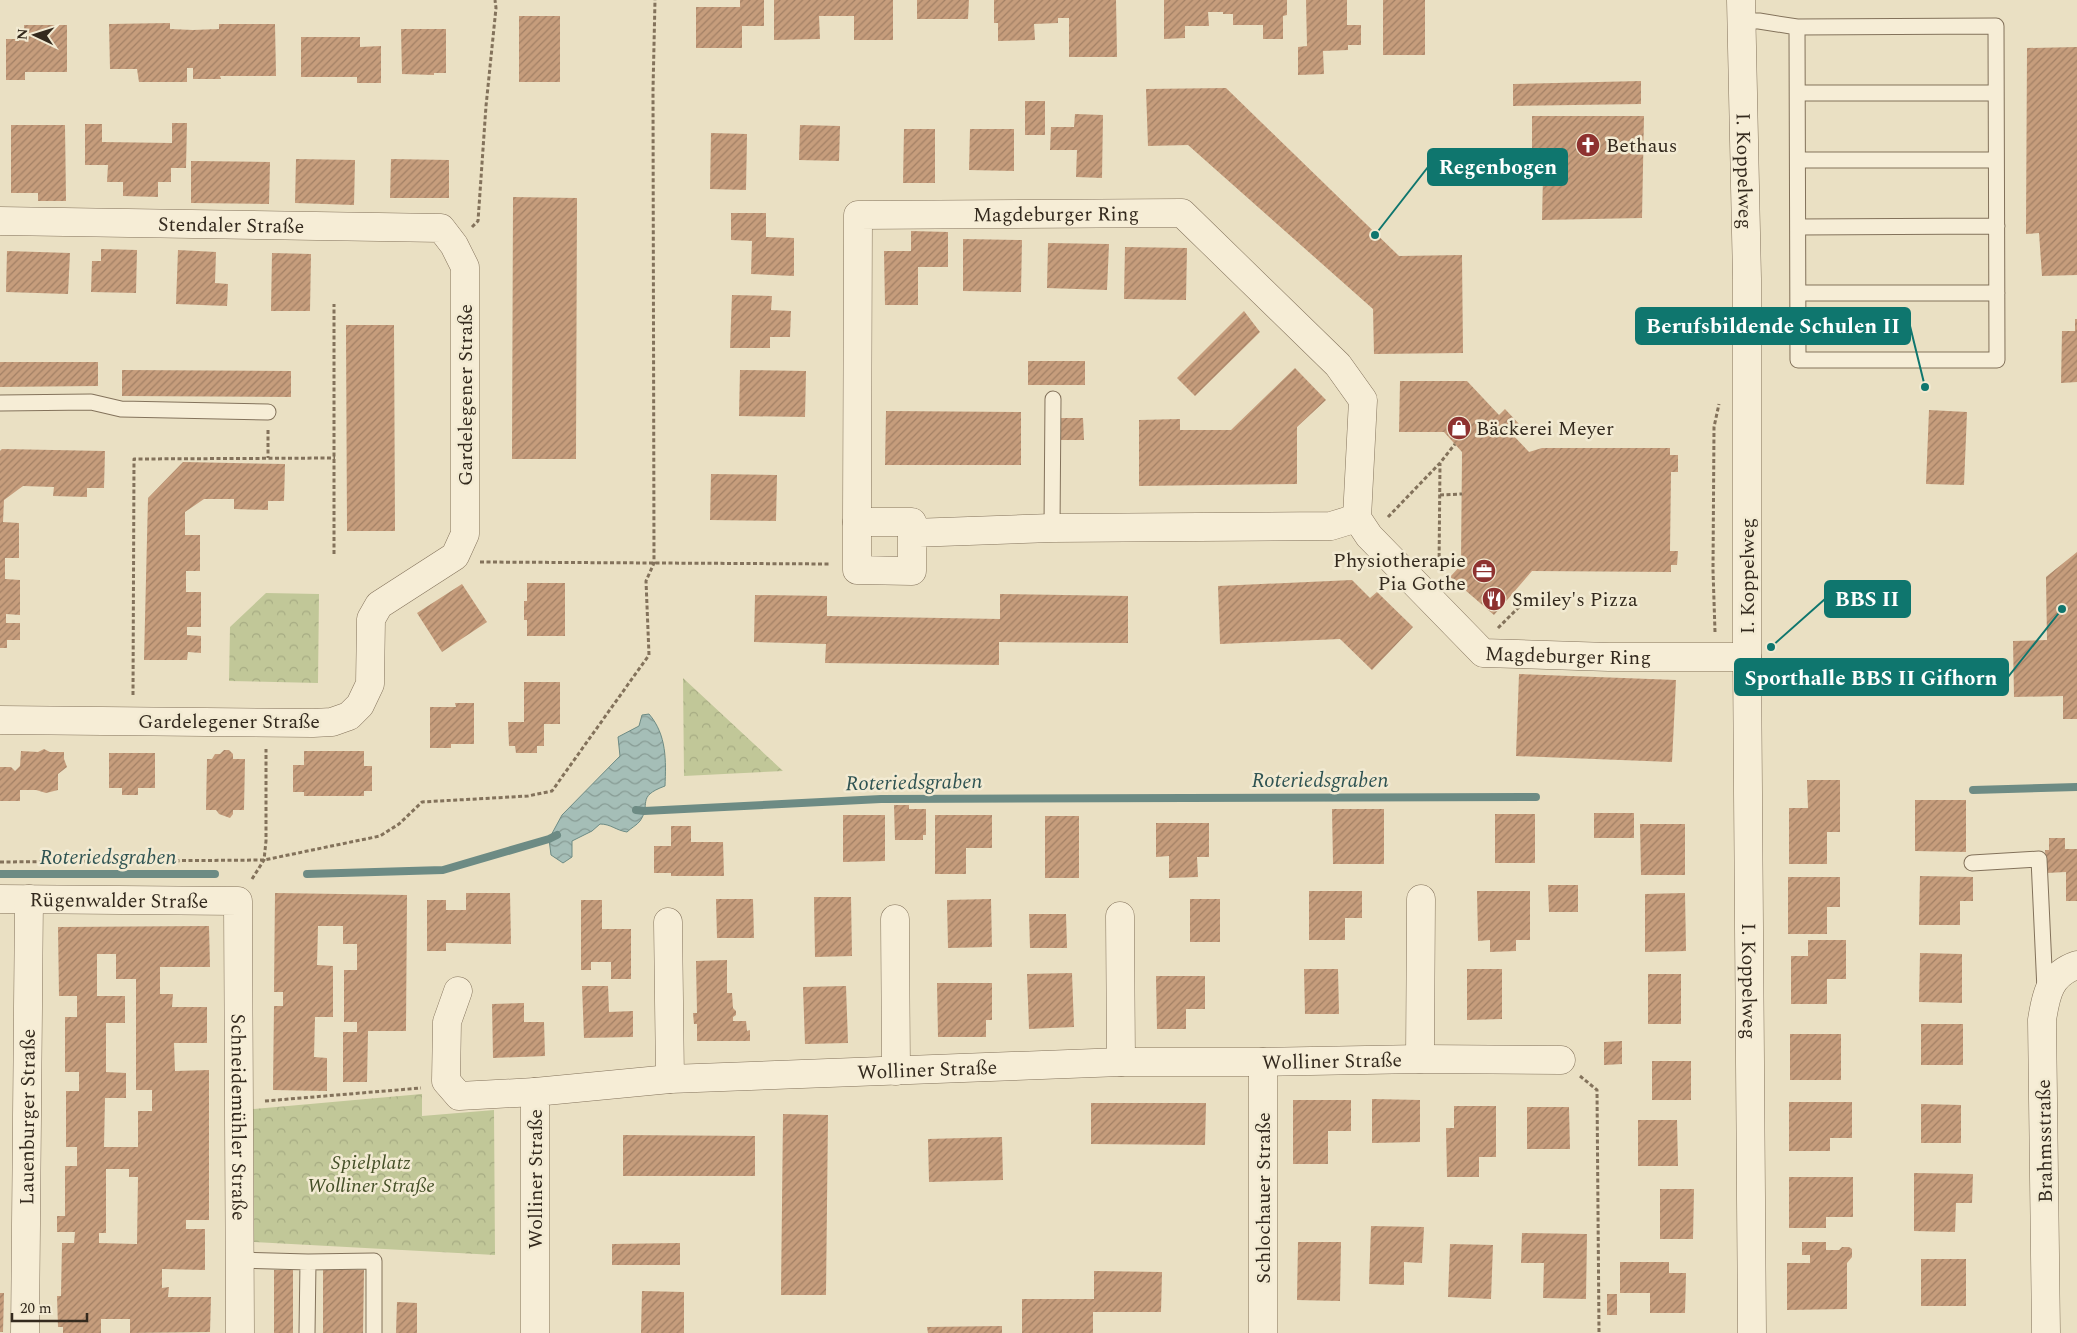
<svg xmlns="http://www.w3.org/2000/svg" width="2077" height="1333" font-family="Spectral,serif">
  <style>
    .park { fill: url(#park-crowns) }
    .water { fill: url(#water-waves); stroke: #6d8b84 }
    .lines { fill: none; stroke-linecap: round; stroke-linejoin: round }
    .stream { stroke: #6d8b84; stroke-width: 8 }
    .building { fill: url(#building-hatch); fill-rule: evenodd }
    .service-casing { stroke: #83725b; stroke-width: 17 }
    .minor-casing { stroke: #83725b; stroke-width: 29 }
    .tertiary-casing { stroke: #83725b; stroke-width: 29 }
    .path { stroke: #83725b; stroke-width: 3; stroke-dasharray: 4 2.5; stroke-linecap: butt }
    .service { stroke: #f6edd6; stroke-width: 15 }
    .minor { stroke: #f6edd6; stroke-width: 28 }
    .tertiary { stroke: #f6edd6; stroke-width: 28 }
    .labels { text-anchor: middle; stroke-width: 5; stroke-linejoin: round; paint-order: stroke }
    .poi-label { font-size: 20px; fill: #342a1e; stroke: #f2ead2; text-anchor: start }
    .street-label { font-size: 20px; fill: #342a1e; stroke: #f2ead2 }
    .park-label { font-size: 20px; font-style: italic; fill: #444f27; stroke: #f2ead2 }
    .water-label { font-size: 21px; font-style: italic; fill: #2f5352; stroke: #f2ead2 }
    .leader { fill: none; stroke: #0f766e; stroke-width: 2 }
    .callout-dot { fill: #0f766e; stroke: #f2ead2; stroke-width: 2 }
    .callout { fill: #0f766e; stroke: #0f766e; stroke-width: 2 }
    .callout-label { font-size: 21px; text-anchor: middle; font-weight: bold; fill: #fff }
  </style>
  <defs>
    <pattern id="park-crowns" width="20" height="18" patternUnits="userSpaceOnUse" patternTransform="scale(1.25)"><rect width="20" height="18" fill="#c1c798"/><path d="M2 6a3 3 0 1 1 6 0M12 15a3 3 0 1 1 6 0" fill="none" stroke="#a6ab83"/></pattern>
    <pattern id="water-waves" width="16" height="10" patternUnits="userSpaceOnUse" patternTransform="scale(1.25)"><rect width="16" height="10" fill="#a5beb7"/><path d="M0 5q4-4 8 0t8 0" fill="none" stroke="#879b94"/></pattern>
    <pattern id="building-hatch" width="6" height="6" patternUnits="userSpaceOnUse" patternTransform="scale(1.25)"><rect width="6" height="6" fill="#c69d7c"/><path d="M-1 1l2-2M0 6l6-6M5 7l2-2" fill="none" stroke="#a28065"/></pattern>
  </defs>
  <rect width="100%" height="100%" fill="#eae0c3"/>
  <!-- park -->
  <path class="park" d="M266,593L319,594L318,683L229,681L230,627Z
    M683,678L783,771L684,776Z
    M422,1094V1116L494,1110L495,1255L254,1242L253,1109Z"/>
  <!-- water -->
  <path class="water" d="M649,714C667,735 666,761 665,786C635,797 652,804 640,821C637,825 631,828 627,832C615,830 611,824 600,824L592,831L572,841V857L563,863L551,855L549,839L562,815L620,756L618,737L639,726L642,715Z"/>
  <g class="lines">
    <!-- stream -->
    <path class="stream" d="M1973,790L2077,787
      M636,810L644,811L881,799L1536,797
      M0,874H215
      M307,874L443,870L549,839L557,835"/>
  </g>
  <!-- building -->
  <path class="building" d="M740,0H764V26H742V48H696V7H740Z
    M774,0H893V40H854V16H819L820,39L774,40Z
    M917,0H969L968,19H917Z
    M994,0H1116L1117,57H1069V18H1058V23L1034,24L1035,40L998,41V23H994Z
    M1164,0H1287V15L1283,16V39H1263V25H1233V14H1223V12H1208L1209,26H1185V38L1164,39Z
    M1306,0H1347V25H1361V45H1348V50L1323,51L1324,74L1298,75V47L1307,46Z
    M1383,0H1425V55H1383Z
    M519,16H560V82H519Z
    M170,23V29L193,30L219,29V24H275L276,76H220L221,79H193V68H187V82H139L137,69H110L109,24Z
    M24,25H67V72H25V80H6V39H25Z
    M401,29H446V73H434V75L402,74Z
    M301,37H360V47L381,46V83H357V77H301Z
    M2077,47V275L2042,276L2039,233L2026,234L2027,48Z
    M1641,81V104L1513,106V84Z
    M1226,88L1399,256L1462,255L1463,353L1374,354L1373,309L1188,145L1148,146L1146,89Z
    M1025,101H1045V135H1025Z
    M1075,114L1103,115L1102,178L1076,177L1077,150H1050L1051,127H1074Z
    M1532,116H1644L1642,218L1542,220L1543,175H1532Z
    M172,123H187L186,168H171V182H158V197L123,196V182H107L108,165H85V124H102V142L172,143Z
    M11,125H65L66,201H38V193H11Z
    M800,125L840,126L839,161L799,160Z
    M904,129H935V183H903Z
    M970,129H1014V171L969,170Z
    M711,133L747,134L746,190L710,189Z
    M296,159L355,160L354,205L295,203Z
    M391,159L449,160V198H390Z
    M191,161L270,162L269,204L191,203Z
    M513,197L577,198L576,459H512Z
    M731,213H766V237L794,238V276L751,274L752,241L731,240Z
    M911,231L948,232V267H918V305H885L884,251H911Z
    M963,239L1022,240L1021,292L963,291Z
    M1048,243L1109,244L1107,290L1047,288Z
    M1125,247L1187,248L1186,300L1124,299Z
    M101,249L137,250L136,293L91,292L92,261H101Z
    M178,250L216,252L215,283L228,284L227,306L176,304Z
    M7,251L70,253L68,294L6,292Z
    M272,253L311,254L310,311H271Z
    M732,295L772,296L771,310L791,311L790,337H770V348H730Z
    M1244,311L1260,332L1195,396L1177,378Z
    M2075,319H2077V382L2061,383L2062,331H2075Z
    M346,325H394L395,531H347Z
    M1028,361H1085V385H1028Z
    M0,362H98V386L0,387Z
    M1295,368L1326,400L1297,427V484L1139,486V420L1180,419V430H1231Z
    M122,370L291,371V397L122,396Z
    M740,370L806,371L805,417L739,416Z
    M1400,381H1467L1499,415L1505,409L1520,425L1511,433L1529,452L1542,448H1670V455H1678V472H1671L1670,551H1678L1677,565H1671V572L1532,571L1494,615L1450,577L1461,565L1462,452L1444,432H1399Z
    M1929,410L1967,412L1964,485L1926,484Z
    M886,411L1021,412V465H885Z
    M1061,418H1083L1084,440H1061Z
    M2,449L105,451L104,488H87V497L53,496L54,487L23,486L4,500L3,522L19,523V558H5V579L20,580V615L6,614V623H20V640H7V648H0V451Z
    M183,462L285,464L284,501H268V510L234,509V499H204L185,512V535H200V571H186V592H201V627H187V635L201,636V653L188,652L187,660H144L148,498Z
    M711,474L777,475L776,521L710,520Z
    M2077,552V719H2063V696L2014,697L2013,641L2047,640L2046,577Z
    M1352,580L1370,598L1377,592L1413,627L1372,670L1340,639L1220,644L1218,586Z
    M527,583H565V636H527V620H524V601H527Z
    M462,584L487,622L442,652L417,613Z
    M1000,594L1128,596V643L999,642V665L825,663L826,644L754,642L755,595L827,596V616L1000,619Z
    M1519,674L1676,680L1672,762L1516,756Z
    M524,682H560V724H544V746H537V753H516L515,746H509L508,722H524Z
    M455,703H474V744H451V748H430V707H456Z
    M44,749L50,752H64V759L67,767L58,774V790L46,793L36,790H20V801H0V767H11L15,771L20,766L21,751L38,752Z
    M224,750H229L233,754V759H245L244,810H233V814L230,818L219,814L216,810H206L207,759H212L215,754H220Z
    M304,751H364V766H372V791H364V796H304V792H293V765H304Z
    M109,753H155V788H138V795H122V788H109Z
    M1807,780H1840V832H1827V864H1789V808H1808Z
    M1915,800H1966V852L1915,851Z
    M894,805H909V809H926V835H923V840H895Z
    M1332,809H1384V864H1333Z
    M1594,813H1634V838H1594Z
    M1495,814H1535V863H1495Z
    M843,815H885V861L843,862Z
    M935,815H992V848H966V874H935Z
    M1045,816H1079V878H1045Z
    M1156,823H1209V857H1197L1198,877L1169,878V856L1156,857Z
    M1640,824H1685V875H1641Z
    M671,826H691V842H723L724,876H671V873H654V846H671Z
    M2049,838H2065V849H2077V901H2066V872L2046,873L2045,850H2049Z
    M1920,876L1973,877V901H1960V925H1919Z
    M1788,877H1840V907H1827V934H1788Z
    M1548,885H1578V912H1549Z
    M1309,891H1362V918H1345V940H1309Z
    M1477,891H1530V940H1516V951L1490,952V940L1478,941Z
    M275,893L407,895L406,1031H368L367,1082H343V1032H357V1022H344V970H357V944H343V926H318L317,965L333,966V1017H315L314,1057L327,1058V1091L273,1090L274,1006H283V992H274Z
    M466,893H510L511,944L446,943V951H427V900H446V910H466Z
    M1685,893L1686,951L1645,952V894Z
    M814,897H851L852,956L815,957Z
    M716,899H753L754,938H717Z
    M991,899L992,947L948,948L947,900Z
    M1190,899H1220V942H1190Z
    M581,900H602V929H631V979H611V962H591V970H581Z
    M1029,914H1066L1067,948H1030Z
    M209,926L210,967H160V994H173L172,1007H207V1043H174L175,1071L209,1070V1220H186V1229H205V1270L162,1269V1288L169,1287L168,1297H211L210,1332L130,1333V1319H101V1333H63V1327H58L57,1296H61L62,1243H74L75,1232H57V1216H65V1166H77V1147H66V1091H79V1072H65V1017H77V996H59L58,927ZM97,954H116V979H136V1090H152V1111H138V1147H104L105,1098H126V1073L106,1072V1023H125V996H97ZM106,1169H129V1177H138L137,1244L99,1243V1233H106Z
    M1808,940H1846V979H1827V1004H1791V956H1808Z
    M1920,953L1962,954V1003L1919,1002Z
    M727,960V993H732L733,1008L736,1011V1015L733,1017V1021H746L747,1031L750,1030V1041H697V1024H694L693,1013H697L696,961Z
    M1304,969H1338L1339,1014H1305Z
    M1467,969H1502V1019L1467,1020Z
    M1072,973L1074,1027L1029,1029L1027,974Z
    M1648,974H1681V1024H1648Z
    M1156,976H1205V1009H1186V1029H1157Z
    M937,983H992V1020H986V1037H938Z
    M582,986H608L609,1012L633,1011V1037L584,1038Z
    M846,986L848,1043L805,1044L803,987Z
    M524,1003V1022H544L545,1056L493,1058L492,1004Z
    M1921,1024H1963V1065H1921Z
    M1790,1034H1841V1080H1790Z
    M1622,1041V1064L1604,1065V1042Z
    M1652,1061H1691V1100H1652Z
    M1372,1099L1420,1100V1142L1372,1143Z
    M1293,1100H1351V1131H1328V1164H1293Z
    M1789,1102H1852V1138H1830V1151H1789Z
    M1091,1103H1206L1205,1145L1091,1144Z
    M1921,1104L1961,1105V1143H1921Z
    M1454,1106H1496V1157H1479V1177H1447L1446,1128H1454Z
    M1527,1107H1569L1570,1149H1527Z
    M783,1114L828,1115L826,1295H781Z
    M1638,1120H1677L1678,1166H1638Z
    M623,1135L755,1136V1176H623Z
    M1002,1137L1003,1180L929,1182L928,1139Z
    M1914,1173L1973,1174L1972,1203H1956L1955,1232L1914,1231Z
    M1789,1177H1853V1217H1826V1228H1789Z
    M1660,1189H1694L1693,1239H1660Z
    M1371,1226L1424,1227L1422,1263L1404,1262V1285L1369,1284Z
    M1522,1233L1587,1234L1586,1299L1543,1298L1544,1263H1521Z
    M1298,1242H1341L1340,1301L1297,1300Z
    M1802,1242H1826V1250H1839L1842,1247H1849L1852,1249V1257L1847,1263V1309L1787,1310V1263H1810V1255H1802Z
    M680,1243V1265H612V1244Z
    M1450,1244L1493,1245L1491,1299L1448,1297Z
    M1921,1259H1966V1306H1921Z
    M1620,1262H1669V1273H1686L1685,1313H1650V1293H1620Z
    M323,1269L364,1270L363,1333H323Z
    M274,1270H293V1333H274Z
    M1094,1271L1162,1272L1161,1312H1093V1333H1022V1299H1094Z
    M642,1291L684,1292V1333H641Z
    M0,1293H4L3,1332H0Z
    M1607,1294H1617V1315H1607Z
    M397,1302L417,1303V1333H396Z
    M1002,1326V1333H928L927,1327Z"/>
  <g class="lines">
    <!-- service casing -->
    <g class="service-casing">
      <path id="service" d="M1742,21H1759L1797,27L1996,26L1997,360H1798L1797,27
        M1798,93H1996
        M1798,160H1996
        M1798,227L1997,226
        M1798,293H1997
        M0,403L91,402L121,409L268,412
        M1052,528L1053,399
        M1972,863L2039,859L2045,990
        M239,1260L308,1262L307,1333
        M308,1262L374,1261V1333"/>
    </g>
    <!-- minor casing -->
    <g class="minor-casing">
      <g id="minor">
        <path id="s1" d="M0,221L441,228L454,245L465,267V534L455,556L379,605L371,619L370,684L360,705L349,716L332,722L313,723L0,720"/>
        <path id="s2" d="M857,522L858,215L1182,213L1338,365L1363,400L1357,518L1369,536L1483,653L1609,657H1747"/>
        <path d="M912,533V571L857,570V522H912V533L1052,528L1331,526L1357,518"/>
        <path id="s3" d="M0,899L238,901L240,1333"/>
        <path d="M1120,916L1121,1062"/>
        <path d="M895,919L896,1071"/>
        <path d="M668,922L670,1079"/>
        <path d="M458,991L447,1022L446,1081L459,1096L535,1092"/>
        <path d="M1420,1059L1421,899"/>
        <path d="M1263,1062V1333"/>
        <path id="s4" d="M25,1333L29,899"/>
        <path id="s5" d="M535,1333V1092L670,1079L1121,1062H1263L1420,1059L1561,1060"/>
        <path d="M2046,1333L2042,1020C2046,994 2050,974 2077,965"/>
      </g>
    </g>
    <!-- tertiary casing -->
    <g class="tertiary-casing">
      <g id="tertiary">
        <path id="s6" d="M1741,0L1747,279V657L1752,1333"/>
      </g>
    </g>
    <!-- path -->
    <path class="path" d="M472,227L478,221L486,106L496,8L495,0
      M268,430V458
      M1440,495L1462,494
      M1388,517L1440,463L1455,444
      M334,554V304
      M480,562L831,564
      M1439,570L1440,463
      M1498,628L1521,605
      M1715,632L1713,570L1714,427L1719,404
      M133,695L134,459L335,458
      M0,862L264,860L380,836L399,824L422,802L528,796L552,791L649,655L646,581L654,563L653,90L655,0
      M252,879L264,860L266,841V749
      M1580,1076L1597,1090L1599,1333
      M265,1101L421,1088"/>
    <!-- service -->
    <use href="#service" class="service"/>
    <!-- minor -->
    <use href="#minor" class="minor"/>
    <!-- tertiary -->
    <use href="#tertiary" class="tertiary"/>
  </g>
  <!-- icons -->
  <defs>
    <g id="church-disc" transform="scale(1.25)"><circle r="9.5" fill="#8e3230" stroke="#f2ead2"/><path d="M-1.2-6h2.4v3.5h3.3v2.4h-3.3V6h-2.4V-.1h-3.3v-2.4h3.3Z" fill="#fff"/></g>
    <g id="shop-disc" transform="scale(1.25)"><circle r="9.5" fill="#8e3230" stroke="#f2ead2"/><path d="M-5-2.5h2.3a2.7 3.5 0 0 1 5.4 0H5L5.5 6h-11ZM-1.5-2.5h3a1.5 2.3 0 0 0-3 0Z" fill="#fff"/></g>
    <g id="office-disc" transform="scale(1.25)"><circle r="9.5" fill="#8e3230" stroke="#f2ead2"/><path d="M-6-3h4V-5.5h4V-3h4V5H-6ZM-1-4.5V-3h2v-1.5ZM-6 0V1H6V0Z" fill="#fff"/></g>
    <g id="restaurant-disc" transform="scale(1.25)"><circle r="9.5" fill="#8e3230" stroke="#f2ead2"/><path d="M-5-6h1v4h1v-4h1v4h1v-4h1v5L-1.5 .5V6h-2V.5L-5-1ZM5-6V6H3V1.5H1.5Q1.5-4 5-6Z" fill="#fff"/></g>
  </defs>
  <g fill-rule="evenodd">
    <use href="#church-disc" x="1588" y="145"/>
    <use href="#shop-disc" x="1459" y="428"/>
    <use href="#office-disc" x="1484" y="571"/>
    <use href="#restaurant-disc" x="1494" y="599"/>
  </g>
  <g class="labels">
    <!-- poi labels -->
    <g class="poi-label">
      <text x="1606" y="152">Bethaus</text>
      <text x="1476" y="435">Bäckerei Meyer</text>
      <text x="1466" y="567" text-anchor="end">Physiotherapie<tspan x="1466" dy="23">Pia Gothe</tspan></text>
      <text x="1512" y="606">Smiley's Pizza</text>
    </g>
    <!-- street labels -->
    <g class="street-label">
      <text dy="7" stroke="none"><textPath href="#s6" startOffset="171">I. Koppelweg</textPath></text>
      <text dy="7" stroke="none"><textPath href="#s2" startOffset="505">Magdeburger Ring</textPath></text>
      <text dy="7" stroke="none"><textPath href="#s1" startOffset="231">Stendaler Straße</textPath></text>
      <text transform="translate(465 395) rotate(-90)" y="7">Gardelegener Straße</text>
      <text transform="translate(1747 576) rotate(-90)" y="7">I. Koppelweg</text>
      <text dy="7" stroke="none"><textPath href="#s2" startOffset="1280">Magdeburger Ring</textPath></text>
      <text x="229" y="728">Gardelegener Straße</text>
      <text dy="7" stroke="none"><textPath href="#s3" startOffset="119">Rügenwalder Straße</textPath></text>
      <text dy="7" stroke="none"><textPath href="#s6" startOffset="981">I. Koppelweg</textPath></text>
      <text dy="7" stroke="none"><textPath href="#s5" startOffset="1039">Wolliner Straße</textPath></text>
      <text dy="7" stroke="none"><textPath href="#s5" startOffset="634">Wolliner Straße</textPath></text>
      <text dy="7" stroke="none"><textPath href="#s4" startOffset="216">Lauenburger Straße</textPath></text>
      <text dy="7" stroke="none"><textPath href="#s3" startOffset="454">Schneidemühler Straße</textPath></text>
      <text transform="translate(2044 1141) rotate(-91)" y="7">Brahmsstraße</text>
      <text transform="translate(535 1179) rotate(-90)" y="7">Wolliner Straße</text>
      <text transform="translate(1263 1198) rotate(-90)" y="7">Schlochauer Straße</text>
    </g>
    <!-- park labels -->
    <g class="park-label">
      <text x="371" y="1169">Spielplatz<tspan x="371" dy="23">Wolliner Straße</tspan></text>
    </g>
    <!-- water labels -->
    <g class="water-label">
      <text x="1320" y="787">Roteriedsgraben</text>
      <text transform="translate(914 782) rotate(-1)" y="7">Roteriedsgraben</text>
      <text x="108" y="864">Roteriedsgraben</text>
    </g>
  </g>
  <!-- callouts -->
  <path class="leader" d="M1375 235L1428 167M1925 387L1910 326M1771 647L1825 599M2062 609L2008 677"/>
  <g class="callout-dot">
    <circle cx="1375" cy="235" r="5"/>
    <circle cx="1925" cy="387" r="5"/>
    <circle cx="1771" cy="647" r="5"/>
    <circle cx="2062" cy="609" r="5"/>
  </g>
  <g class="callout">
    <rect x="1428" y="149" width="139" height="36" rx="5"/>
    <rect x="1636" y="308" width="274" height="36" rx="5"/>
    <rect x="1825" y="581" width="85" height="36" rx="5"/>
    <rect x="1735" y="659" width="273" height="36" rx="5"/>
  </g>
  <g class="callout-label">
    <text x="1498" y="174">Regenbogen</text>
    <text x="1773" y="333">Berufsbildende Schulen II</text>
    <text x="1867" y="606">BBS II</text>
    <text x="1871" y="685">Sporthalle BBS II Gifhorn</text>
  </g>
  <!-- north arrow -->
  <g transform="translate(35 35) rotate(274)" stroke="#f2ead2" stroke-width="4" paint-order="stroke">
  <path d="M0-4L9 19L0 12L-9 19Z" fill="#342a1e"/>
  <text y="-8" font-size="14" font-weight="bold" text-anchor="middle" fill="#342a1e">N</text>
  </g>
  <!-- scale -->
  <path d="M12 1313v8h75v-8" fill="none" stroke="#342a1e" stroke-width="2.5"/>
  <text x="20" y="1313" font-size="15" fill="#342a1e" stroke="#f2ead2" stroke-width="4" paint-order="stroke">20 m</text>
</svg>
